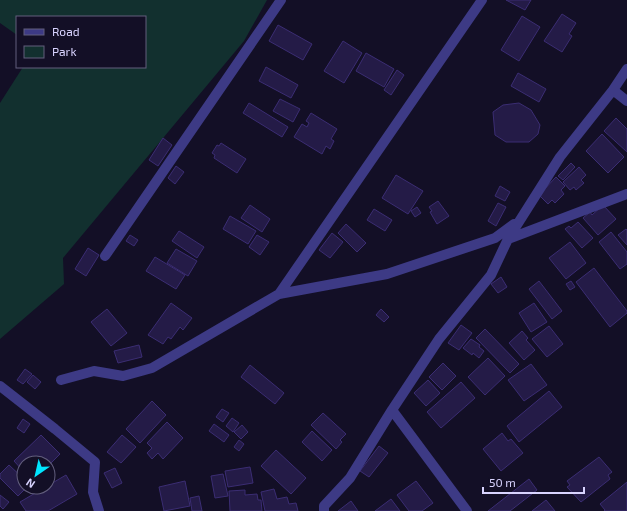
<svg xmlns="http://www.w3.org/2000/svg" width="627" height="511" font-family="'Exo 2',sans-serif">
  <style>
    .green { fill: #12302f }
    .building { fill: #241b47; stroke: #3b2d73 }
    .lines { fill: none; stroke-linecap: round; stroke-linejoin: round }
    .street { stroke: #3d3a85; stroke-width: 10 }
  </style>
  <rect width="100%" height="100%" fill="#130f26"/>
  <!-- green -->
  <path class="green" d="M0,0H267L244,41L63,258L64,284L0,339V103L23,67H145V17H17V35L0,23Z"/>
  <!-- building -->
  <path class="building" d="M506,0H531L525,10Z
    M562,14L576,23L569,34L572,36L562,52L544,41Z
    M522,16L540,27L519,61L501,50Z
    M278,25L312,44L303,60L269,41Z
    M343,41L362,53L344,83L324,71Z
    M366,53L394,69L384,87L356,71Z
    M266,67L298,85L291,98L259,81Z
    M397,70L404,75L391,95L384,90Z
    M518,73L546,89L539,102L511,86Z
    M280,99L300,109L293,122L273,111Z
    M249,103L288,127L282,137L243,113Z
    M519,103L531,110L540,125L538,134L529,142H506L495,135L493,112L503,105Z
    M311,113L337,129L331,139L334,141L330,149L326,146L322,154L294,137L302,124L307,127L309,123L306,121Z
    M616,118L627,129V152L604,131Z
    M602,134L624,157L608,173L586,151Z
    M163,138L172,145L158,166L149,160Z
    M221,143L246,159L237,173L214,158L215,155L212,153L217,145L219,146Z
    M571,163L575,167L563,180L558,176Z
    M176,166L184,172L175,184L168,178Z
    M579,167L586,175L581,180L584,183L576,190L574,187L570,190L563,182Z
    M396,175L423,191L408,214L382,198Z
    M556,177L565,186L561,190L564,194L555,203L552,200L548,204L539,195Z
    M500,186L510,192L505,201L495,196Z
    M438,201L449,216L437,224L430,212L432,211L429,207Z
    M498,203L506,207L496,226L488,221Z
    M250,205L270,219L262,232L241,218Z
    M603,205L616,219L598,235L583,218L590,212L592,215Z
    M417,207L421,213L415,217L411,211Z
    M374,209L392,220L385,231L367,220Z
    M230,216L256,231L248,244L223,229Z
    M578,222L593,238L582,248L565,229L569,226L571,228Z
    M346,224L366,243L357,252L338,233Z
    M626,229L627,230V245L618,235Z
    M179,231L204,247L197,258L172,241Z
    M611,232L627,252V264L620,269L599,242Z
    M332,233L343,242L330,258L319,250Z
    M130,235L138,240L134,246L126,241Z
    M257,235L269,242L260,255L249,247Z
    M570,242L586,263L566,279L549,258Z
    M88,248L99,255L86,276L75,269Z
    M176,249L197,261L188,276L167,263Z
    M155,257L185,275L176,289L146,271Z
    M594,268L627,311V313L610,327L576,282Z
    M501,277L507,287L498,293L491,284Z
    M539,281L562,311L552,319L529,289Z
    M571,281L575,287L570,290L566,284Z
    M171,303L192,318L183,330L180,327L171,339L168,337L163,344L148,335Z
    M534,303L547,322L531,332L519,313Z
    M107,309L127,333L111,346L91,322Z
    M381,309L389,317L384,322L376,315Z
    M461,325L472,333L459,350L448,343Z
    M549,326L563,344L547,357L532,339Z
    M485,329L519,364L510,373L476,338Z
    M522,331L528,338L526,340L535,350L524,360L509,343Z
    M471,339L480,345L479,347L484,351L479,358L473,353L472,355L463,348Z
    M139,345L142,357L118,363L114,351Z
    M488,358L505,376L485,395L468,377Z
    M443,363L456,376L442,390L429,377Z
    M531,364L547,385L524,401L508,380Z
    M250,365L284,393L275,404L241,377Z
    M25,369L32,374L23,384L17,380Z
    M33,375L41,382L35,389L27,382Z
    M428,380L440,393L426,406L414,393Z
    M461,382L475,398L441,428L427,412Z
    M549,391L562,407L519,442L507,426Z
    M152,401L166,415L140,443L126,429Z
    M222,409L229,413L223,422L216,417Z
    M323,413L346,434L340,440L342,442L336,449L311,425Z
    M232,418L239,423L233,432L226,426Z
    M23,419L30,424L24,433L17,428Z
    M167,422L183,438L163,459L158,453L152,459L147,453L152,448L147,443Z
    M214,424L229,435L224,442L209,431Z
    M242,425L248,432L241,439L234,432Z
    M312,431L332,450L322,461L302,442Z
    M502,433L508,441L511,439L523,453L501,471L483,449Z
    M41,435L60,454L48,466V463H24V472L14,461Z
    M122,435L136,447L121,463L107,452Z
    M239,440L244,444L239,451L234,447Z
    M379,446L388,453L369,477L360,471Z
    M276,450L306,478L291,494L261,466Z
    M599,457L612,472L608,475L610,479L581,502L567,487L570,485L567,481Z
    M9,465L24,479V487H27L18,496L0,478V474Z
    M250,467L253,483L228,487L225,471Z
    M115,468L122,483L112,488L104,473Z
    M223,474L228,496L215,498L211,476Z
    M66,475L77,494L48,511H26L20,502Z
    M529,479L537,490L510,511H488Z
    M185,481L190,506L164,511L159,487Z
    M416,481L433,503L422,511H409L397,495Z
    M627,482V511H604L605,510L600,504Z
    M274,489L277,499L287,497L289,504L296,503L298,511H265L261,492Z
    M245,490V495L257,494L258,500H261L262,511H230L229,491Z
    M0,495L9,502L3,509L0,506Z
    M199,496L202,511H192L190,498Z
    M391,499L400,511H375Z
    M546,500L555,511H532Z
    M351,501L358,511H338Z"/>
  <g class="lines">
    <!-- street -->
    <path class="street" d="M613,90L627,101
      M508,239L627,194
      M105,256L281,0
      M279,294L387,274L495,238L514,224
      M61,380L94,371L123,376L152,368L279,294L482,0
      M0,386L55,429L95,462L93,492L99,511
      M392,410L467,511
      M324,511V506L350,478L392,410L439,339L491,275L508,239L560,157L613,90L627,69"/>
  </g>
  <!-- legend -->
  <rect x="16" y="16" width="130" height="52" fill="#130f26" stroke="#625e7d"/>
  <rect x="24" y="29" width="20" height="6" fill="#3d3a85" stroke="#625e7d"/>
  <text x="52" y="36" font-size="12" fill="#d9d4ff">Road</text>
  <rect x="24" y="46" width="20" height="12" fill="#12302f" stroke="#625e7d"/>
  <text x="52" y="56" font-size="12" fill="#d9d4ff">Park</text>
  <!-- north arrow -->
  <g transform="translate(36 475) rotate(214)"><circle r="19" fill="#130f26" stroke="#625e7d"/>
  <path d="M0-3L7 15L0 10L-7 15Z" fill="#00e5ff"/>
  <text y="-6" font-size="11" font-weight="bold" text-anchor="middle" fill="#d9d4ff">N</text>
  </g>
  <!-- scale -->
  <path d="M483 487v6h101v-6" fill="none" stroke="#d9d4ff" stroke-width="2"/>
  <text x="489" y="487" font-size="12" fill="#d9d4ff" stroke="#130f26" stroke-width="3" paint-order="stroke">50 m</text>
</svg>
